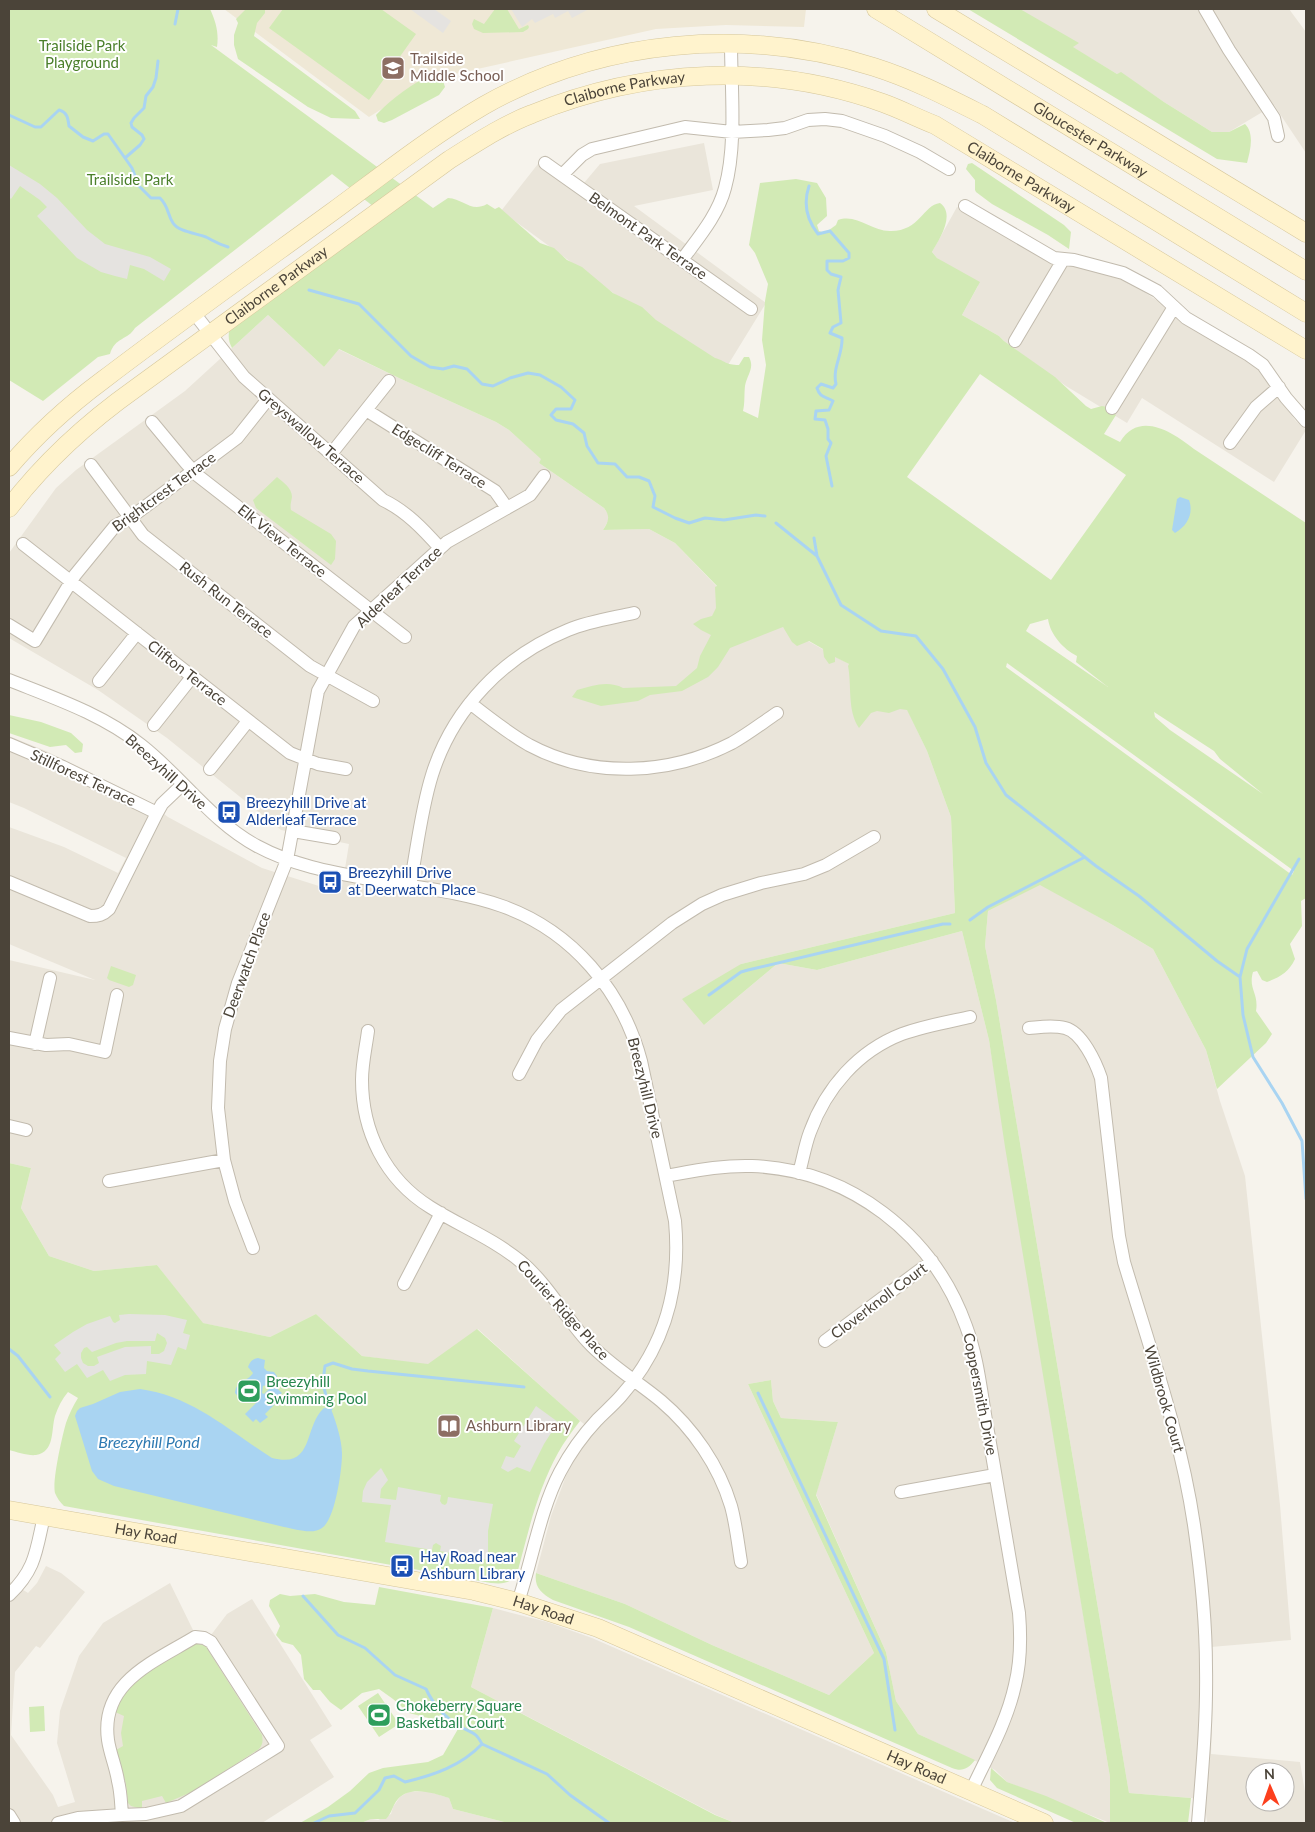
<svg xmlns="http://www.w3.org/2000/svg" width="1315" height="1832" font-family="Lato,sans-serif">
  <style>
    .residential { fill: #eae5da; fill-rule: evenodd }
    .education { fill: #efe8d6 }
    .green { fill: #d2eab5; fill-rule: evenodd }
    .parking { fill: #e5e3e0; fill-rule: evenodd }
    .water { fill: #a9d4f2 }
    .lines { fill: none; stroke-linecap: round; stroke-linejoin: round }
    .stream { stroke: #a9d4f2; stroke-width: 3 }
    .street-casing { stroke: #c2bbae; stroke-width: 14 }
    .secondary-casing { stroke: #d6c79b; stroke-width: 19 }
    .street { stroke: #fff; stroke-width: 12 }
    .secondary { stroke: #fff3cd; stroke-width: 18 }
    .labels { text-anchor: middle; stroke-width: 4; stroke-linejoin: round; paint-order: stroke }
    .park-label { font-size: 15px; fill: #4a7f2a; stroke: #fff }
    .education-label { font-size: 15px; fill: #785e54; stroke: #fff; text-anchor: start }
    .street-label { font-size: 15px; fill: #4b4439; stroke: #fff }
    .transit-label { font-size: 15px; fill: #164399; stroke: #fff; text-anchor: start }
    .leisure-label { font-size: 15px; fill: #27864d; stroke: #fff; text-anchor: start }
    .water-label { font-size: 16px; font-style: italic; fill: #2e7ab2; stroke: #fff }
  </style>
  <rect width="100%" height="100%" fill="#f6f3ec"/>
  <!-- residential -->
  <path class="residential" d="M1009,9H1289L1306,32V153L1274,105L1229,132H1212L1164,102L1121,73L1117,74Z
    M704,143L713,190L634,206L766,303L723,373L501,211L545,155L584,183L600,164Z
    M957,207L1043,258L1117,278L1132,284L1255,365L1264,374L1295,420L1306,430L1274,482L1142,398L1127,423L1066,386L1004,341L999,336L962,315L978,286L937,258L932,252Z
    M268,315L324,367L338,349L401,379L496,422L509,430L542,459L539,463L604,508L608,514V521L603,530L649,529L675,543L724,594L849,664L864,704L907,709L927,751L951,817L955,913L741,964L704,1025L778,963L817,970L962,931L989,1040L1110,1777V1823L1007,1782L995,1770L918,1734L896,1701L886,1652L816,1494L838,1422L781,1418L773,1401L771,1380L748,1384L874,1653L829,1695L712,1645L625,1604L536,1573L551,1516L566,1476L579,1452L594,1432L574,1416L478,1329L428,1365L362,1356L316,1314L270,1337L202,1323L157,1265L94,1271L49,1256L21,1208L31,1168L9,1163V960L95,980L9,944V827L64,847L118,873L126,858L24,808L9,802V736L46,751L146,800L168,817L262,868L341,893L349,844L281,830L167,738L98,690L9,638V553L56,488L76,470L185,391Z
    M1040,884L1111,924L1153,949L1206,1050L1220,1101L1245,1176L1280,1505L1291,1640L1211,1647L1213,1694L1211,1754L1300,1762L1306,1798V1823H1207L1204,1799L1129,1793L996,1000L985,946L988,911ZM1255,1772H1285V1802H1255Z
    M46,1566L61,1573L85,1592L40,1648L36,1646L15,1672L11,1735L53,1795L58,1807L75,1802L57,1743L60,1711L79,1656L103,1623L170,1583L193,1630L211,1635L227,1614L252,1599L332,1726L310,1740L334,1777L262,1823H9V1581L28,1593L37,1583Z
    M493,1608L547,1622L592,1638L1015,1823H735L716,1815L471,1687Z
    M427,1791L449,1798L453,1809L508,1823H361L371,1819L378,1820L391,1814L393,1807L400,1797L408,1792Z"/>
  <!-- education -->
  <path class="education" d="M224,9H806L804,27L726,25L656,29L428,80L369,117Z"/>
  <!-- green -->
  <path class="green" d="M9,9H210C216,22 219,33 217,47L211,45L433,208L448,198C464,199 471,213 487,204L495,209L499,207L540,243L554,248L567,260L582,267L613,293L642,307L656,320L715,358C726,361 725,365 739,365L744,357H749C755,368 747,375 745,386C744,395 745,403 743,411L758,418L766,365L762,340L765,301L768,284L755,253L749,245L760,183L796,179L817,183L826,198L827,216L817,225L819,231L825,233L836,225L838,220C857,213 872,232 891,231C920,231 923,205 940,203C956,214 939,240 932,252L937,258L980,282L962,315L999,336L1004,341L1055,377L1086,406L1091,409L1102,406L1107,407L1116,415L1104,434L1120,442C1139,410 1173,432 1194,449L1306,523V898L1301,901L1302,926L1290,944L1295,959C1289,972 1280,977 1267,982L1262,980L1257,971L1253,972C1248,989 1259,993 1256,1011L1272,1034L1266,1043L1217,1089L1206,1050L1153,949L1111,924L1040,885L988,911L985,946L996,1000L1129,1793L1191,1798L1188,1823H1110V1777L1005,1147L989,1040L962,931L817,970L778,963L704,1025L682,999L741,964L955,913L951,817L927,751L907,710L900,709L889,713L877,711L871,713L859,728C847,710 852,686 848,666L849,664L835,657V662L829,664L824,657L823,649L809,641L797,646L792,642L783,627L730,648L718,667L708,677L682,691L650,695L638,701L601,706L572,697L577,690C592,686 608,680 623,688L676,686L697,668L700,656L711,635L701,630L693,624L701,619L712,616L716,608L715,587L717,586L675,543L649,529L603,530C608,522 611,517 604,508L539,463L541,459L509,430L496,422L401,379L339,349L324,367L268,315L232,348C228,341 228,335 230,327L383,214L332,174L135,328C128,340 115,337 110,354L98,357L43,401L9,380ZM980,374L1126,475L1051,580L907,477ZM1048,619C1050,634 1063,649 1077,656L1076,662L1108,687L1026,631L1030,624ZM1007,663L1294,871L1292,875L1006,667ZM1154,712L1214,751L1220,759L1263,794L1170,730L1155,717Z
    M246,9H265V13L257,23L254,36L355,111L360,119L331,118L308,107L238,59L234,45V35L238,23L236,19Z
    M283,9H381L416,34L369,100L269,28Z
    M495,9H507L519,29L528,25L529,27L528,29L523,32L483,33L474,29L472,24L474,19L484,24Z
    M968,9H1020L1079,43L1073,47L1117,74L1121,72L1164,102L1212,132H1229L1245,124C1255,134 1250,151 1247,163L1217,159Z
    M434,73C442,74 443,81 445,87L439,95L392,120L384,123L378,121L376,115C392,98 413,83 434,73Z
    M972,163L1064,225L1071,232L1069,249L1048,235L992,204L976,192L975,190V180L966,169L968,164Z
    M277,477C283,482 292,488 292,497C291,503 290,505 291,510L331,534L336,541L335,559L331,565L256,508L253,500Z
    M9,715L41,722L71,733L83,744L82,752L75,753L66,745L50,747L9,733Z
    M111,966L136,975L133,985L129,987L109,980L107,978Z
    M9,1163L31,1168L21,1208L49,1256L94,1271L157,1265L203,1323L270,1337L316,1314L362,1356L428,1364L477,1329L580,1421C572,1431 564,1442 558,1453C537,1491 528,1533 517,1574C510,1584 502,1584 491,1583L64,1506C60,1502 57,1498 55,1493C52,1481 62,1437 66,1423C69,1414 73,1406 78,1398L68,1392C62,1399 58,1407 55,1416C51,1430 55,1452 36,1455C28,1456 17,1452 9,1450Z
    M771,1380L773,1401L781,1418L838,1422L816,1495L886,1652L896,1701L918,1734L975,1760C968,1769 962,1772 952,1768L629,1627L553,1600C541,1593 534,1587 536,1573L625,1604L712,1645L829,1695L874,1653L748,1384Z
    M379,1587L493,1608L471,1687L715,1815L735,1823H508L453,1809L449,1798C434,1793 410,1785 398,1799C392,1806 392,1813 386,1819H371L361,1823H300L328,1807L350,1791L369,1773L383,1768L428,1762L443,1755L462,1722L457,1715L452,1722L448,1723L409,1713L393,1699L379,1689L362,1693L341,1710L330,1702L320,1690H313L304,1679L301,1655L293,1645L282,1642L276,1635L280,1626L269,1606L270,1600L280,1594L290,1596L315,1594L344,1602L375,1605Z
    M196,1643L206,1646L208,1650L262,1735C263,1741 263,1744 259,1749L194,1791L166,1803L162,1796L142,1801V1809L131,1806L128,1803L126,1784L116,1750L123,1746L121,1733L124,1716L115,1712L123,1694L140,1677Z
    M378,1693L399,1724L379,1737L358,1706Z
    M44,1706L45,1731L30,1732L29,1707Z
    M991,1768L1007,1782L1046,1796L1107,1823H1076L997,1788L990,1780Z"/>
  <!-- parking -->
  <path class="parking" d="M410,9H434L451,21L443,33Z
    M511,9H589L572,18L568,11L555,18L553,14L535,23L532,19L522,27Z
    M9,165L40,184L57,198L87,230L105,244L150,257L171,269L164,281L144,269L130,265L127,279L115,276L101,272L77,258L37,216L47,207L40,200L20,186L11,199L9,197Z
    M129,1314L165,1315L187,1320L183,1333L190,1335L186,1350L178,1347L171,1365L147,1361L146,1374L125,1375L110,1381L103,1370L87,1378L77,1364L65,1372L55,1359L61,1353L54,1345L73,1332L87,1324L110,1316L113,1322L115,1323L120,1320L119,1315ZM157,1333L165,1338L167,1343L164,1351L159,1354H151V1346L125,1347L97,1357L99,1363L94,1366H88L83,1363L81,1358V1353L84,1348L87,1347L92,1352L116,1343L127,1341H155Z
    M536,1406L558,1422L544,1444L530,1472L517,1467L508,1472L501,1468L506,1456L514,1458L521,1446L514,1441Z
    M381,1468L388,1480L381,1489L380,1498L396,1500L398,1487L441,1495L440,1501L442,1504L445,1505L447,1503L448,1497L493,1504L488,1531V1560L440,1551L441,1546L436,1543L433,1545L432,1550L385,1542L391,1505L362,1502L363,1491L367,1482Z"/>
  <!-- water -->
  <path class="water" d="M1180,497L1189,500C1194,514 1187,526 1175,533L1172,530L1177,499Z
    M258,1358L265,1360L264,1368L267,1371L274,1372L277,1376V1381L274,1383L263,1386L262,1393L264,1394L273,1385L282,1393L280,1395L282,1397L265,1414L268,1417L260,1423L256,1419L253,1422L245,1414L257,1402H243L235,1393C237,1378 247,1383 253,1373L248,1367C250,1362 252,1359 258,1358Z
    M140,1389C193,1396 229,1431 272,1458C315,1469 303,1427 324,1408L331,1409C336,1422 342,1440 342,1454C342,1470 335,1520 322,1528C313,1535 295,1529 284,1527L114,1486L98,1479L92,1471L75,1416L77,1411L80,1408L93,1404L120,1392Z"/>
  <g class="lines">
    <!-- stream -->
    <path class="stream" d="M175,24L178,9
      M9,115L35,127H41L59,110C67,112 68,118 69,126L83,137L93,141L104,134H108L132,168L139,186L151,198H160C169,207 167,214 173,223C179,232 196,233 206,237C214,241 218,244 228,247
      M125,158L140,145L144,139L142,135L132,127L131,123L134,118L144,108L146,96L153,87L156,78L158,61
      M809,186C803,204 806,219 818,234L830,231L849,253V258L843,261H827V270L831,274L841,277L838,290L841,323L833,327L830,333L842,338C843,354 832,368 836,384L833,388L821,384L817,388C820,398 825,396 833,401L829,410L816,411L815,419L825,420L828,429V439L831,443L826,456L832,486
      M309,290L359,304L411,356L430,367L443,369L454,366L467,369L482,384L493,386L510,378L528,373L540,375L561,387L575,400L571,409H556L551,415L556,420L573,424L584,433L587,446L598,463L615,464L627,477H639L649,481L655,496L653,507L675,518L689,523L705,518L724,520L756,515L765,516
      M776,523L817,556L841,605L881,631L916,636L943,669L975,727L986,763L1006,795L1096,866L1139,896L1217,961L1240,977L1243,1015L1253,1057L1282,1103L1302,1141L1306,1199
      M814,538L817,556
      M970,920L988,907L1085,857
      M1240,977L1247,949L1299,859
      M709,995L741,972L748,970L943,924H950
      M9,1349L18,1356L50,1397
      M758,1393L884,1659L895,1730
      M331,1409C324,1393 322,1384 325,1366L333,1363L352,1369L368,1371L524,1387
      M303,1596L338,1635L365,1648L395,1675L426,1689C434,1706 445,1718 461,1727C473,1734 475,1731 482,1744L547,1774L570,1795L609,1823
      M314,1823L329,1816L355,1813L379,1790L385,1778L394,1776L405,1782C434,1775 461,1766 482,1744"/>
    <!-- street casing -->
    <g class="street-casing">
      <path id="street" d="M1205,9L1229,50L1274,118L1278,136
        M545,163L751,309
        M562,175L582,155L592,149L685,127L732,132L768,130L785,128L808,120L825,119L842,121L885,136L920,152L949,169
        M965,206L1054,258L1074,260L1123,273L1157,291L1186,318L1249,355L1263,365L1286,398L1306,421
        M682,260C698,238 718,215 725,188C737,145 731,88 731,43
        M194,313L244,377L383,500C406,511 423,529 440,548
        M1015,341L1063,260
        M1112,408L1174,307
        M366,410L495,491L507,508
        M152,422L186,463L197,475L405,637
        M1230,443L1256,407L1279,387
        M331,454L389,381
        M91,465L143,535L310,666L373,701
        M23,544L290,753L318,764L346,769
        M9,625L35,641L75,575L115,526L130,518L237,438L268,399
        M9,680C54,698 102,714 141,745C182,777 211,821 257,846C292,865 330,872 369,879C412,887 459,891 502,906C572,931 622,990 641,1061L675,1221C681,1287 666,1345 621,1396C614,1404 605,1412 597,1420C582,1436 570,1453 560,1472C540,1510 532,1561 518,1602
        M99,681L137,633
        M470,703C489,718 508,733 529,745C592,779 670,775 732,743C748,734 762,723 777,713
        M154,725L192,677
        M9,744L63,767L157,813
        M210,769L248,721
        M293,831L334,838
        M9,882L90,916C98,916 103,915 109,909L157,813L162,804L183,784
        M410,886C417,849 421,810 432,775C453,708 504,656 568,630C589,621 612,618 634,613
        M1029,1028C1041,1027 1053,1025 1065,1028C1082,1032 1096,1063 1101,1078L1119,1236L1124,1262C1150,1349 1181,1436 1194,1525C1201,1573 1206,1621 1206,1668C1207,1720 1202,1772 1198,1823
        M368,1031C366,1047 362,1063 362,1080C362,1131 385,1179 430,1207C460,1226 492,1238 520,1261C548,1284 564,1316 588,1342C609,1365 637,1381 661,1401C693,1428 719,1466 731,1506C736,1524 738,1544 741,1562
        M9,1038L46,1045L69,1044L105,1052L117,995
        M35,1044L50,978
        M519,1074L537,1040L561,1010L672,923L702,904L722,895L761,883L804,874L826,865L874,837
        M9,1126L26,1130
        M799,1173C803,1159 805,1145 810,1132C826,1088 858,1051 902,1034C924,1026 947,1022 970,1017
        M666,1176C694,1171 722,1165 752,1166C850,1170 933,1234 966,1326C978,1358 981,1393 987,1426C998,1488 1008,1550 1019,1613C1021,1637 1021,1661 1015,1685C1007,1722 987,1757 971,1791
        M109,1181L224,1160
        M253,1248L235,1201L224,1160L218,1108L220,1061L225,1029L238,983L287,860L318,691L354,626L447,542L530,495L544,476
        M404,1284L441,1213
        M825,1341L932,1261
        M901,1492L995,1475
        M9,1595C36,1569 36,1551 44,1516
        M195,1637L204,1638L211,1642L278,1746L181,1806L146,1814L122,1815C121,1804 121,1792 118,1781C116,1767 110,1754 108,1740C100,1682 154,1662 195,1637Z
        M9,1815L14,1823
        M58,1823L78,1818L122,1815"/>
    </g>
    <!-- secondary casing -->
    <g class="secondary-casing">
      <g id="secondary">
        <path id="s1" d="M876,9L1306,271"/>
        <path d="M936,9L1306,233"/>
        <path d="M9,467C37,434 68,406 103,380C178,323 255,268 332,212C381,176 430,137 483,106C601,39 745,26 874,67C912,79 947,97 983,115L1306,313"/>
        <path id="s2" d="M9,508C45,461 88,422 136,388L449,160C476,143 503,125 532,114C644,68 768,62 883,103C900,109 917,118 935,125L1306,350"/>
        <path id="s3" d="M9,1510L474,1591L518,1602L598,1628L1044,1823"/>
      </g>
    </g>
    <!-- street -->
    <use href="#street" class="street"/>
    <!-- secondary -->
    <use href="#secondary" class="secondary"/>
  </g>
  <!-- icons -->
  <defs>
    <g id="school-square" transform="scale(1.25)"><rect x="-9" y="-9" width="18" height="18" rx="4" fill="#8d6e63" stroke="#fff"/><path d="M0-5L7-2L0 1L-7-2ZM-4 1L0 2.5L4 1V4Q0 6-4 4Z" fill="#fff"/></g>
    <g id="bus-square" transform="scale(1.25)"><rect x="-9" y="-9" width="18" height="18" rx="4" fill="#1a4fb4" stroke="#fff"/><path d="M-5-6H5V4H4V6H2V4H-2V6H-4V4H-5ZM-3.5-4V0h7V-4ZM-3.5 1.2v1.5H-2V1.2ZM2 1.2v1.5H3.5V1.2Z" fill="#fff"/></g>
    <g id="stadium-square" transform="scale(1.25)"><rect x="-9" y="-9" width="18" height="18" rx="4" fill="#2e9e5b" stroke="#fff"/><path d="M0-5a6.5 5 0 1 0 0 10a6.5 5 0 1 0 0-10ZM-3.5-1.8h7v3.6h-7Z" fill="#fff"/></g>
    <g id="library-square" transform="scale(1.25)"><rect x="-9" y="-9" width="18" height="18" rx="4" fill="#8d6e63" stroke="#fff"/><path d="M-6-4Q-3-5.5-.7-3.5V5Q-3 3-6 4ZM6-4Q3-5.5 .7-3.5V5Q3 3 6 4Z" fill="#fff"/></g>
  </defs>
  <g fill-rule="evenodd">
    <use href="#school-square" x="393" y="68"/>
    <use href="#bus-square" x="229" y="812"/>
    <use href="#bus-square" x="330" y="882"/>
    <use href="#stadium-square" x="249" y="1391"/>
    <use href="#library-square" x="449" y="1426"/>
    <use href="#bus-square" x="402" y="1566"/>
    <use href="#stadium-square" x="379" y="1715"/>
  </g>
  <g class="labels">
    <!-- park labels -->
    <g class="park-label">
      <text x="82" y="51">Trailside Park<tspan x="82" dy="17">Playground</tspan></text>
      <text x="130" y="185">Trailside Park</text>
    </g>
    <!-- education labels -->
    <g class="education-label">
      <text x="410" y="64">Trailside<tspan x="410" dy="17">Middle School</tspan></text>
      <text x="466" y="1431">Ashburn Library</text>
    </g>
    <!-- street labels -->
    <g class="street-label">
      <text dy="5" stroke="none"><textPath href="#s2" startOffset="754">Claiborne Parkway</textPath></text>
      <text dy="5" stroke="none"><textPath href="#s1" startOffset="251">Gloucester Parkway</textPath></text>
      <text dy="5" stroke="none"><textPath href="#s2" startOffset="1174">Claiborne Parkway</textPath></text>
      <text transform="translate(648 236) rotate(35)" y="5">Belmont Park Terrace</text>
      <text dy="5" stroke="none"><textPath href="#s2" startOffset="349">Claiborne Parkway</textPath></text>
      <text transform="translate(311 436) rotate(41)" y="5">Greyswallow Terrace</text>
      <text transform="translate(439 456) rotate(32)" y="5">Edgecliff Terrace</text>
      <text transform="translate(164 492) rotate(-36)" y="5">Brightcrest Terrace</text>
      <text transform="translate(282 541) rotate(38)" y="5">Elk View Terrace</text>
      <text transform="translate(399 587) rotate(-43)" y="5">Alderleaf Terrace</text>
      <text transform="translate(226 600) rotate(38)" y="5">Rush Run Terrace</text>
      <text transform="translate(187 673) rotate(38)" y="5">Clifton Terrace</text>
      <text transform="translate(166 772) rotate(42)" y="5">Breezyhill Drive</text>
      <text transform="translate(83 778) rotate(25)" y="5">Stillforest Terrace</text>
      <text transform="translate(247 965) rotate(-70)" y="5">Deerwatch Place</text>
      <text transform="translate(645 1088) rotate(76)" y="5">Breezyhill Drive</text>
      <text transform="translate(879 1301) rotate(-37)" y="5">Cloverknoll Court</text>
      <text transform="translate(563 1310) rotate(48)" y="5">Courier Ridge Place</text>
      <text transform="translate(980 1394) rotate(79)" y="5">Coppersmith Drive</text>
      <text transform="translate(1164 1399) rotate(74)" y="5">Wildbrook Court</text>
      <text dy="5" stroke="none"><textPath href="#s3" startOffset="139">Hay Road</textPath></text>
      <text dy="5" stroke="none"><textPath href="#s3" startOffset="544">Hay Road</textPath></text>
      <text dy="5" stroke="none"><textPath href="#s3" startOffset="949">Hay Road</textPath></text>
    </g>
    <!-- transit labels -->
    <g class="transit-label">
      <text x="246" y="808">Breezyhill Drive at<tspan x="246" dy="17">Alderleaf Terrace</tspan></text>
      <text x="348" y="878">Breezyhill Drive<tspan x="348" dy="17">at Deerwatch Place</tspan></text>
      <text x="420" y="1562">Hay Road near<tspan x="420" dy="17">Ashburn Library</tspan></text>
    </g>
    <!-- leisure labels -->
    <g class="leisure-label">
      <text x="266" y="1387">Breezyhill<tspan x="266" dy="17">Swimming Pool</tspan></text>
      <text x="396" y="1711">Chokeberry Square<tspan x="396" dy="17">Basketball Court</tspan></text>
    </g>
    <!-- water labels -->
    <g class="water-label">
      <text x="149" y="1448">Breezyhill Pond</text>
    </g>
  </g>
  <!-- border -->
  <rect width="1315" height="1832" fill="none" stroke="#4b4439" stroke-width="20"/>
  <!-- north arrow -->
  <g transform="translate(1270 1787) rotate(358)"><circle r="24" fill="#ffffff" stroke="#b7b4b0"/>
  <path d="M0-4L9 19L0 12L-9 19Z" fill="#fc3f1d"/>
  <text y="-8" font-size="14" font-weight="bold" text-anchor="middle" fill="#4b4439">N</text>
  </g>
</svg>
